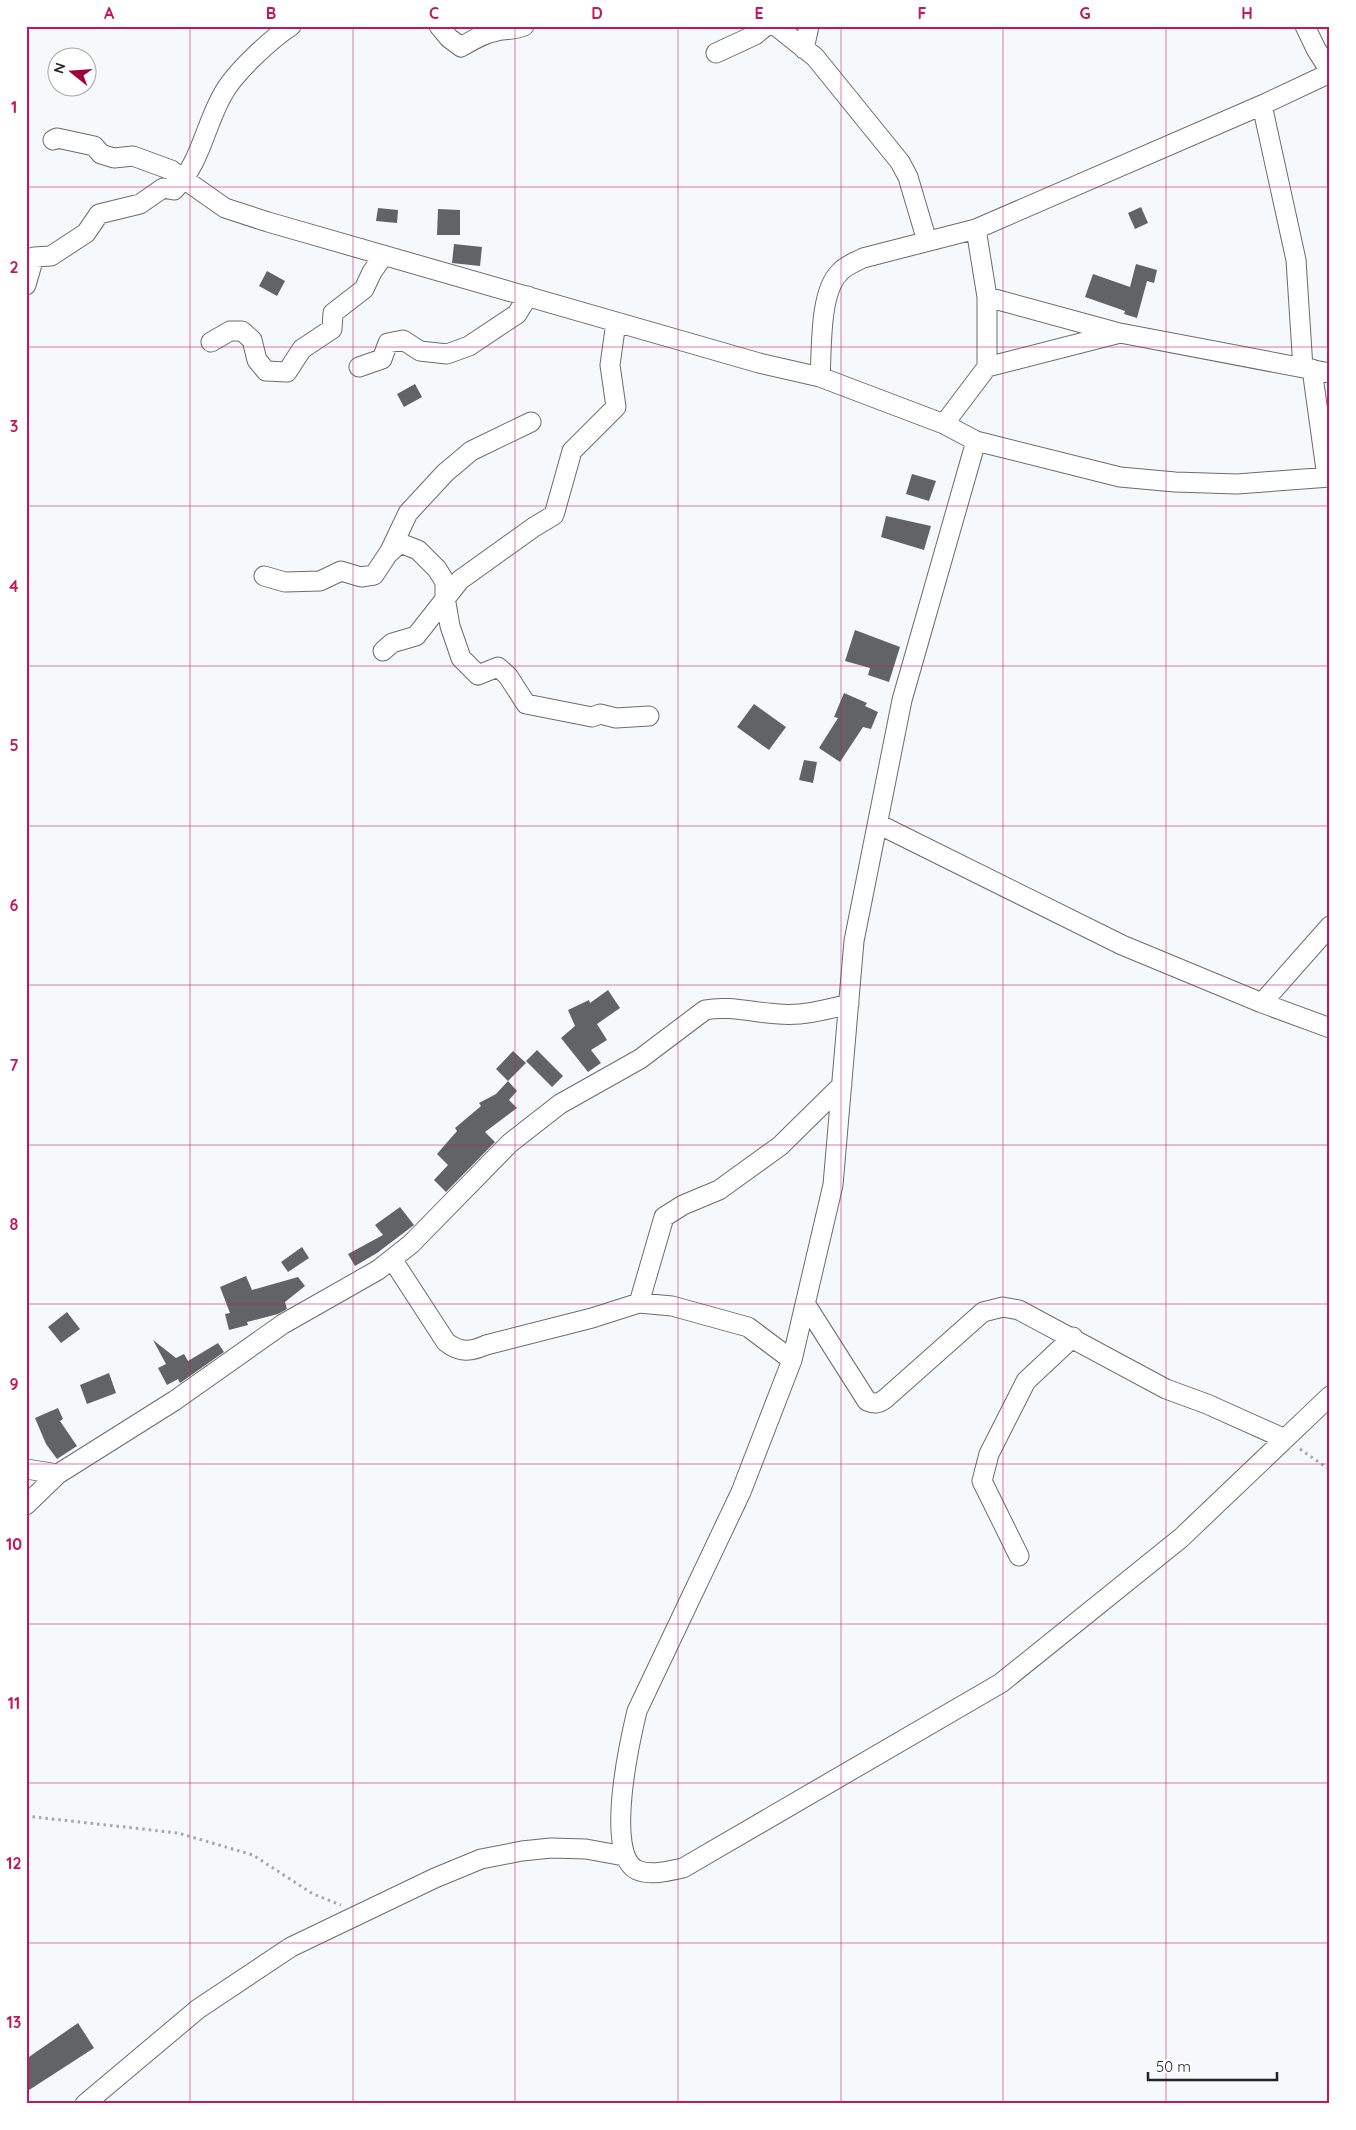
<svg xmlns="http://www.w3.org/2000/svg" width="1356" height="2130" font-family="Quicksand,sans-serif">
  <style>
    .building { fill: #616366 }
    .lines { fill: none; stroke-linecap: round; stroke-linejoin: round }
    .minor-casing { stroke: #6a6c6e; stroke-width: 21 }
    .path { stroke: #a5a7a9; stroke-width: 3; stroke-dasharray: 2.5 4; stroke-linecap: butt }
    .minor { stroke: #fff; stroke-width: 19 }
    .grid { fill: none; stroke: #c2185b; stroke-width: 1; stroke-opacity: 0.55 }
    .neatline { fill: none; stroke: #c2185b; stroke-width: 2 }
    .grid-label { font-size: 16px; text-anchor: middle; font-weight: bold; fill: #c2185b }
  </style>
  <rect width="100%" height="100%" fill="#f6f9fb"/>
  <!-- building -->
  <path class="building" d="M1141,207L1148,223L1135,229L1128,213Z
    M378,208L398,210L397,223L376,221Z
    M438,209L460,210V235H437Z
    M454,244L482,247L480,266L452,263Z
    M1136,264L1157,270L1154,283L1147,281L1137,318L1124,314L1125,311L1085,297L1093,274L1130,287Z
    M267,271L285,281L277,296L259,286Z
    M415,384L422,397L404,407L397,394Z
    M912,474L936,481L929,501L906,494Z
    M886,516L931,526L924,550L881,537Z
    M855,630L900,647L889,682L868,675L870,668L845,661Z
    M844,693L867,703L865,706L878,712L871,729L863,727L840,762L819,748L838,718L834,717Z
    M754,704L786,727L769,750L737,727Z
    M804,760L817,762L813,783L799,780Z
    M608,990L620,1008L597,1024L607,1040L591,1050L601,1063L588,1072L561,1038L575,1026L568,1010L589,1000L590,1003Z
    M537,1050L563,1076L552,1087L526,1061Z
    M513,1051L526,1063L508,1081L496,1069Z
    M508,1081L517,1091L509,1100L517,1108L485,1132L495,1142L446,1192L434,1180L448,1165L437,1154L457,1131L455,1128L481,1106L479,1103L496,1094Z
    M400,1207L414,1225L377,1253L355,1266L348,1254L383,1235L375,1225Z
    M302,1247L309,1258L288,1272L281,1262Z
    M246,1276L252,1290L298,1277L305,1286L285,1302L287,1309L278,1314L247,1322L248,1325L229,1330L225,1314L230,1313L220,1287Z
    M67,1312L80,1329L61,1343L48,1327Z
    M153,1340L176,1358L184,1354L188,1361L218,1343L224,1352L180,1383L178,1379L167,1385L158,1368L166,1364Z
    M109,1373L116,1393L87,1404L80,1385Z
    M58,1408L63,1419L60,1421L77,1446L57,1459L46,1444L35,1418Z
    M78,2023L94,2048L26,2092V2059Z"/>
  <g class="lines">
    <!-- minor casing -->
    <g class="minor-casing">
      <path id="minor" d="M439,26L449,38L461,47C473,40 484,33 497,31C507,29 515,30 524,26
        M776,26L815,57L900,162L908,177L927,241
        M1305,26L1316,49L1330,71
        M804,49L809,26
        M716,53L755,35L766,26
        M1262,105L1296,260L1303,368
        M53,140L57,138L94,146L101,154L114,158L133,156L171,170L225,208L268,222L759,363L820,377L944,424L987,367L1120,333L1330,373
        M976,229L987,297V367
        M26,285L34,257L51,256L86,233L99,214L140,204L163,188L174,190C201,163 205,125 223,94C234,73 271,39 291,26
        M987,297L1119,333
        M211,342L230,331H242L252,340L257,360L266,371L287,372L302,349L332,329L333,313L364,289L372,272L384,255
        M359,367L382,359L388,343L403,340L420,351L447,354L469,346L517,314L528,296
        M1312,369L1327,477
        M820,377C822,349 819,292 840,272C846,265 856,262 863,258L976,229L1262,105L1330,73
        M944,424L976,441L1120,477L1175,482L1237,484L1330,477
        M976,441L902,700L854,941L833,1185L792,1360L741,1492L637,1711C630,1740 604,1855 637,1870C651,1876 668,1871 683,1868L1001,1683L1181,1538L1330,1396
        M389,553L408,513L445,473L471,451L531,422
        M264,576L285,582L320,581L341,571L361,577L374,575L388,554L400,543L418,550L437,569L445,582V597L450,626L461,658L478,675L498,667L508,676L526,704L592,717L600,714L616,718L649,716
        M383,651L392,643L416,636L460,580L534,527L554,515L572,451L616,407L610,365L616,322
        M878,824L1122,945L1262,1003L1330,1028
        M1262,1003L1330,926
        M392,1259L446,1342C460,1353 471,1352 486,1345L592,1318L639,1303L672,1306L748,1327L792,1360
        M639,1303L664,1217L683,1205L719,1190L780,1146L842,1085
        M806,1305L867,1401C874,1404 878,1404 885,1399L983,1312L1003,1307L1019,1310L1166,1389L1207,1404L1285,1439
        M26,1469L58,1474
        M26,1505L58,1474L174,1401L283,1324L378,1270L411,1244L510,1143L560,1104L640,1059L705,1010C729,1005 754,1013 779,1014C803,1016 825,1010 849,1004
        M1019,1556L982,1481L989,1454L1026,1381L1073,1337
        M85,2104L198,2009L291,1947L435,1878L481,1859L522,1851L551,1848L586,1849L624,1856"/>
    </g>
    <!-- path -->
    <path class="path" d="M1300,1449L1330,1470
      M26,1816L178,1833L253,1855L313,1894L341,1905"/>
    <!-- minor -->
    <use href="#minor" class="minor"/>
  </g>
  <!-- grid -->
  <path class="grid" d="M190,26V2104M353,26V2104M515,26V2104M678,26V2104M841,26V2104M1003,26V2104M1166,26V2104M26,187H1330M26,347H1330M26,506H1330M26,666H1330M26,826H1330M26,985H1330M26,1145H1330M26,1304H1330M26,1464H1330M26,1624H1330M26,1783H1330M26,1943H1330"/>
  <!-- border -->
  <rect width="1356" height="2130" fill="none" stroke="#ffffff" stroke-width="55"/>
  <!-- north arrow -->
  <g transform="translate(72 72) rotate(287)"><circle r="24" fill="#ffffff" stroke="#a7a7a7"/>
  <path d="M0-4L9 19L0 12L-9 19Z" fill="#a10134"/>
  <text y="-8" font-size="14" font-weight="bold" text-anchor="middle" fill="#222324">N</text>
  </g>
  <!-- scale -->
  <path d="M1148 2072v8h129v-8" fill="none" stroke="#222324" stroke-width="2.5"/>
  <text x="1156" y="2072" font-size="15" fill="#222324" stroke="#ffffff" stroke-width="4" paint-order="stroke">50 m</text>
  <rect x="28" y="28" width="1300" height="2074" class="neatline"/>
  <g class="grid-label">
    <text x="109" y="19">A</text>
    <text x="271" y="19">B</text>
    <text x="434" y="19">C</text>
    <text x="597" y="19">D</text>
    <text x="759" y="19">E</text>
    <text x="922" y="19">F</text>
    <text x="1085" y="19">G</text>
    <text x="1247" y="19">H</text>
    <text x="14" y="113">1</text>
    <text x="14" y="273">2</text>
    <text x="14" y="432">3</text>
    <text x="14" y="592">4</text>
    <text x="14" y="751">5</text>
    <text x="14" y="911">6</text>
    <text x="14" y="1071">7</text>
    <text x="14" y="1230">8</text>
    <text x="14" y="1390">9</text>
    <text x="14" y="1550">10</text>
    <text x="14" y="1709">11</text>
    <text x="14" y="1869">12</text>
    <text x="14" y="2028">13</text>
  </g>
</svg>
